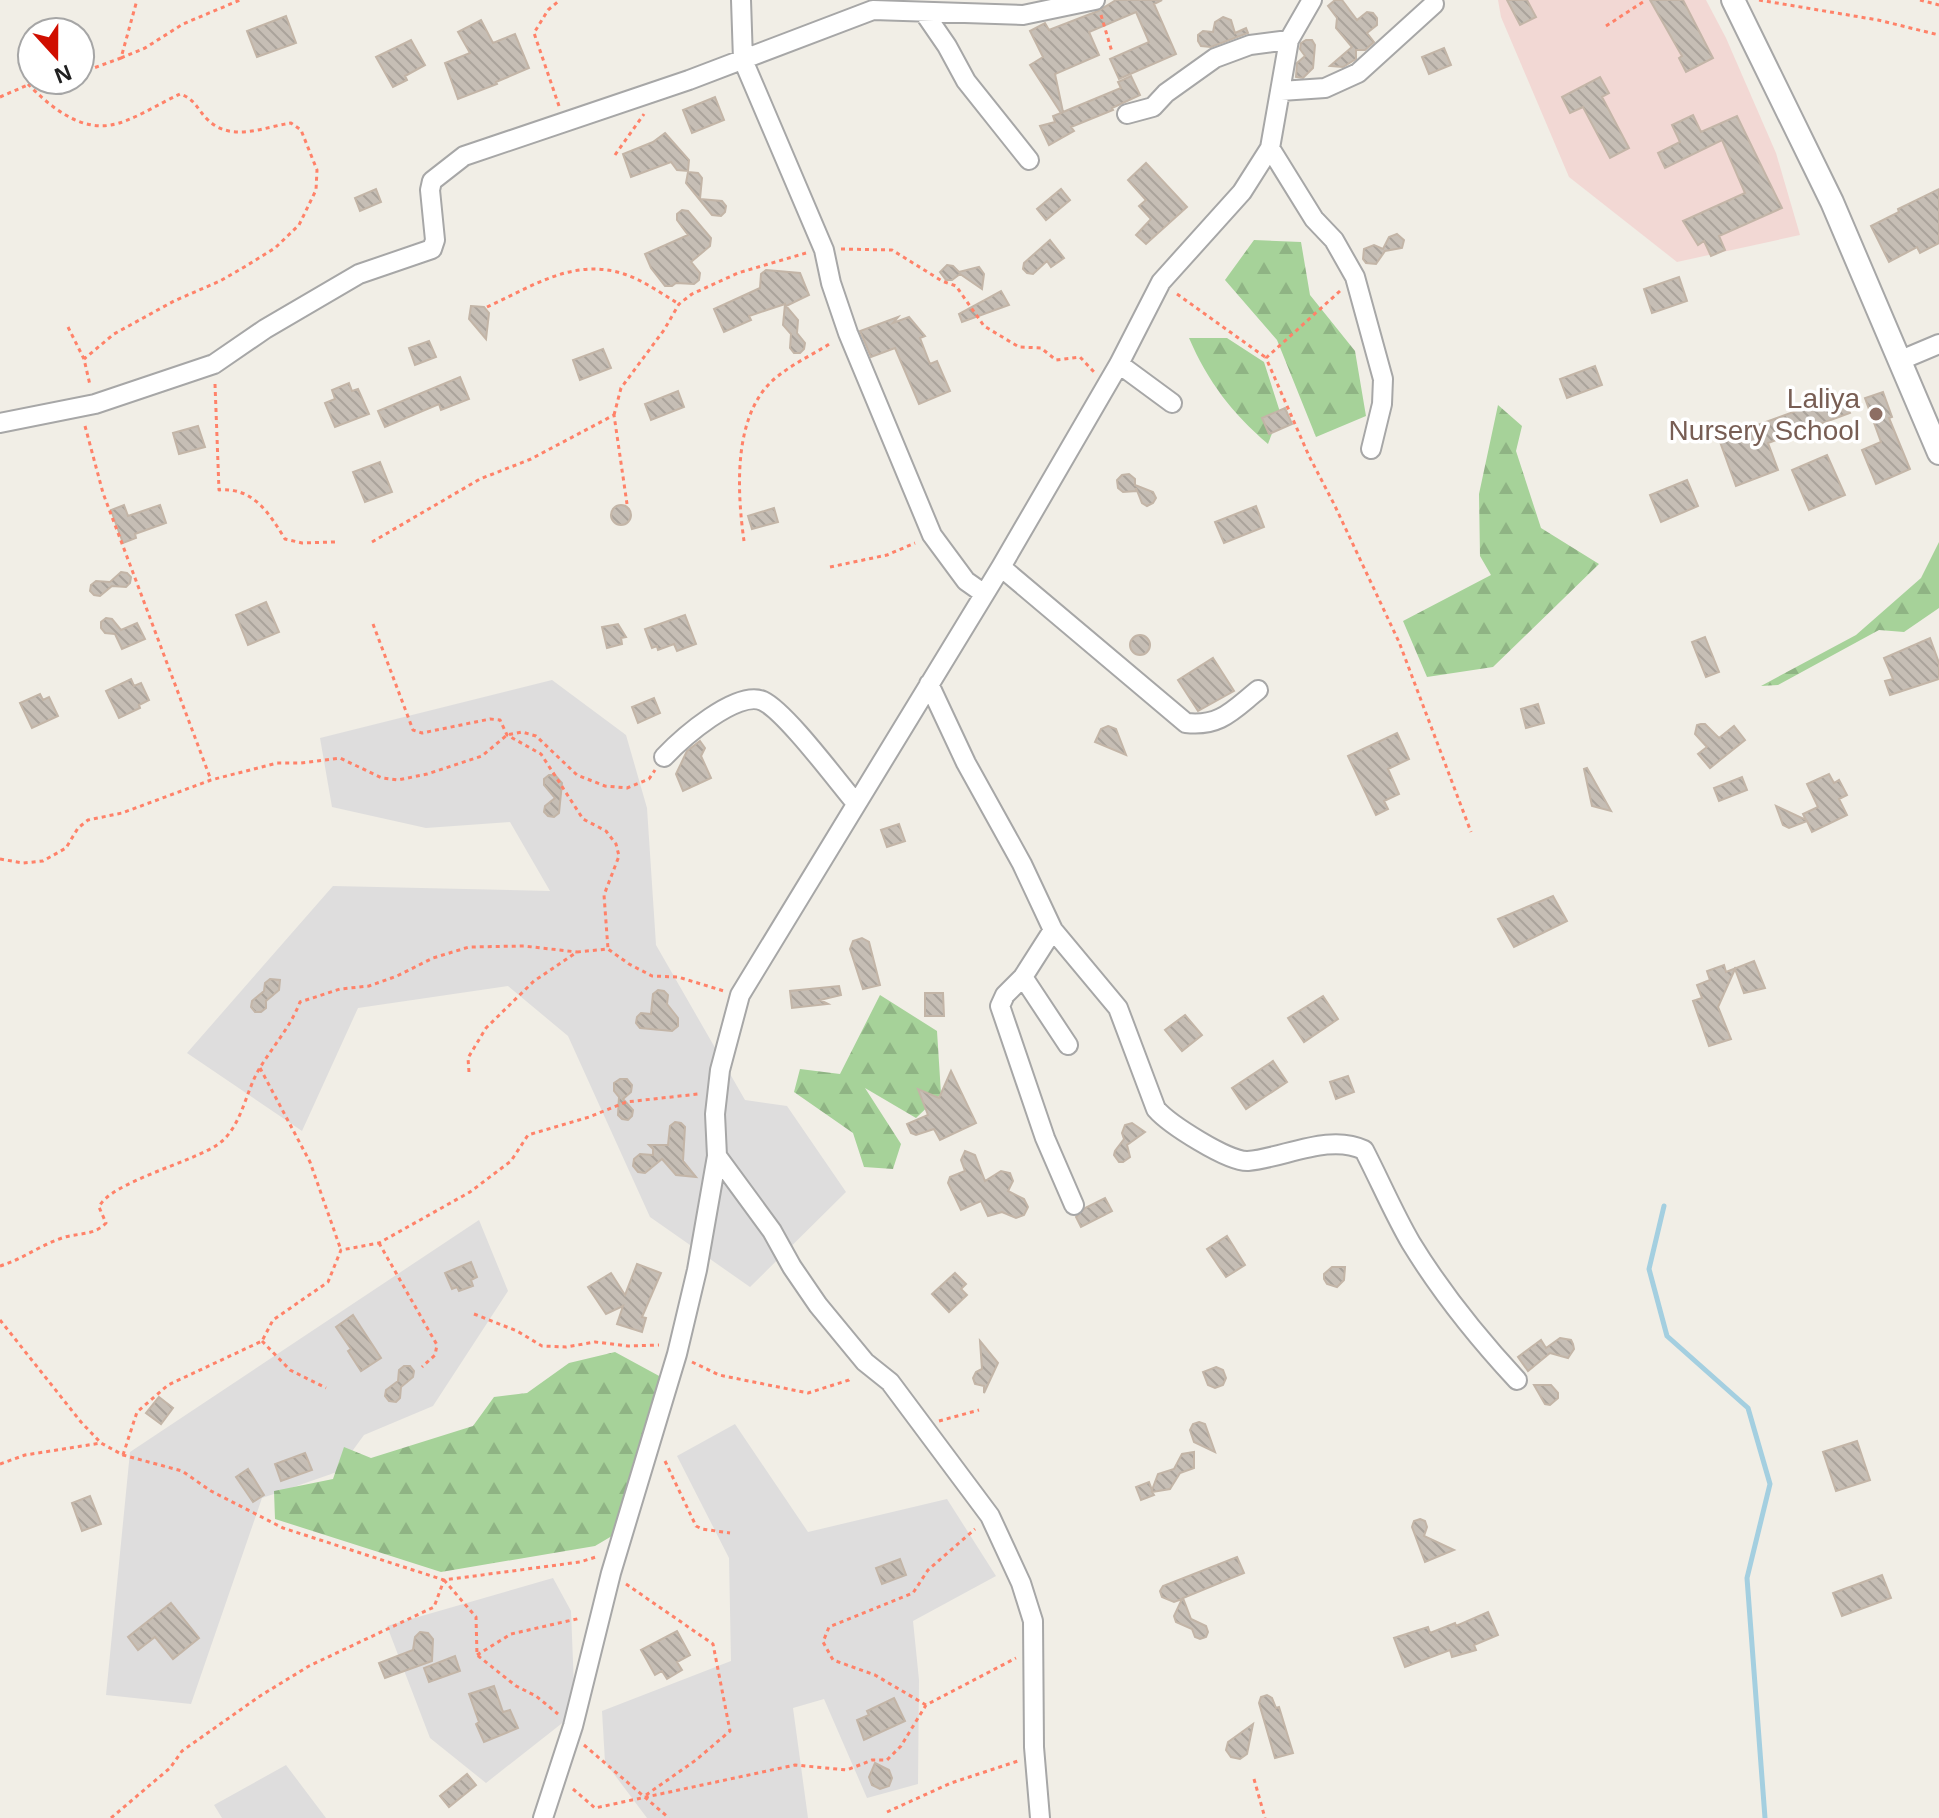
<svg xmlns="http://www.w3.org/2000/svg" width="1939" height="1818" font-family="Arial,sans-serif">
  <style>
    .residential { fill: #dedddd }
    .commercial { fill: #f2d8d4 }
    .forest { fill: url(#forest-firs) }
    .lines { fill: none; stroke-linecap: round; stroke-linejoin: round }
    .stream { stroke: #a4cfe0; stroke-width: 5 }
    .building { fill: url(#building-back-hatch); stroke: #c3b5a7; stroke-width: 2 }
    .minor-casing { stroke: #a7a7a7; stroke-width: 22 }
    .tertiary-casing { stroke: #a7a7a7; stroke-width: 26 }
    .path { stroke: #ff8269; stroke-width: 3; stroke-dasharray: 4 4; stroke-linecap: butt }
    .minor { stroke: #fff; stroke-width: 18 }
    .tertiary { stroke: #fff; stroke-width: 22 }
    .education-dot { fill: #8d6e63; stroke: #fff; stroke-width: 3 }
    .labels { text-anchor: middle; stroke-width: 7; stroke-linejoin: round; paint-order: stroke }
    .education-label { font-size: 28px; fill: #785e54; stroke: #fff; text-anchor: end }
  </style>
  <defs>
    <pattern id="forest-firs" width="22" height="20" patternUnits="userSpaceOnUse" patternTransform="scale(2)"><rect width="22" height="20" fill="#a6d299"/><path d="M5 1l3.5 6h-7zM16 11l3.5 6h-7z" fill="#8fb484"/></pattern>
    <pattern id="building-back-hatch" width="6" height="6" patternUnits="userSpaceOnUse" patternTransform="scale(2)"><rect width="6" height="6" fill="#c6beb5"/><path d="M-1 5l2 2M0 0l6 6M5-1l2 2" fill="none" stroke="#aaa39b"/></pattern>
  </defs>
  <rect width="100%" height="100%" fill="#f1eee6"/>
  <!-- residential -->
  <path class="residential" d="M552,680L626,735L647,808L656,945L745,1100L787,1106L846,1192L750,1287L650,1217L568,1036L508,986L358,1008L302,1131L187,1053L333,886L550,891L510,822L426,828L332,807L320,738Z
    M479,1220L508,1291L433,1406L364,1435L337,1472L262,1498L191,1704L106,1695L130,1452Z
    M735,1424L808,1532L947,1499L996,1576L913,1621L919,1680L918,1784L867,1798L824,1699L793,1708L808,1818H647L605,1762L602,1711L731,1661L729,1558L677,1456Z
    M553,1578L571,1611L575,1713L486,1783L430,1738L387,1626Z
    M286,1765L326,1818H222L214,1805Z"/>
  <!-- commercial -->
  <path class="commercial" d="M1498,0H1706L1726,38L1776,153L1800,235L1677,262L1569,177L1501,17Z"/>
  <!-- forest -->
  <path class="forest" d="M1254,240L1301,242L1310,295L1355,351L1366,416L1316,437L1277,340L1225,280Z
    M1189,338H1227L1264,362L1280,412L1268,444C1232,413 1208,382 1189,338Z
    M1498,405L1522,426L1516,451L1541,528L1599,564L1493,667L1427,677L1403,621L1491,575L1480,556L1479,494Z
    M1939,542V608L1904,632L1879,630L1778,685L1761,686L1856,635L1921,578Z
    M880,995L937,1031L941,1094L916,1118L865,1088L901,1144L893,1169L864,1167L853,1133L794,1092L800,1069L840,1074Z
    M615,1352L661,1377L617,1533L595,1546L441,1572L275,1519L274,1491L333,1479L344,1447L371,1458L473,1426L494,1397L527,1393L569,1363Z"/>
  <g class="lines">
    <!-- stream -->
    <path class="stream" d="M1664,1206L1649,1269L1667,1336L1748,1408L1770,1484L1747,1578L1765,1818"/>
  </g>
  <!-- building -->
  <path class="building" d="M1116,0H1162L1154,4L1176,54L1119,79L1110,59L1149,42L1136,12L1089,32L1099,55L1055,74L1063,112L1121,88L1118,82L1131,76L1140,95L1112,108L1113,110L1071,127L1074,131L1049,145L1040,126L1055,122L1053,116L1061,113L1030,65L1043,57L1030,31L1045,23L1049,30L1098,11Z
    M1335,0H1342L1357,20L1367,12L1373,13L1377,18V25L1367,33L1374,42L1365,50H1356V59L1343,67L1330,66L1352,47L1336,28L1337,18L1328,6Z
    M1507,0H1527L1536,17L1520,25Z
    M1650,0H1683L1713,58L1686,72L1679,58L1682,56Z
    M286,16L296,43L257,57L247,31Z
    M1223,17L1231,20L1235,33L1246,28L1248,33L1211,47L1201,46L1198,41V35L1203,31L1213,32L1215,22Z
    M481,20L493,43L515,34L529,68L496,82L497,84L458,99L445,63L470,53L458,32Z
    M411,40L425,65L405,76L407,80L393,87L376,57Z
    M1306,40H1312L1315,45L1313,68L1303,78L1296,77L1297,63L1305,56L1300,49L1301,43Z
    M1444,48L1451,65L1429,74L1422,57Z
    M1600,77L1609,93L1602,97L1629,148L1610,158L1583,107L1570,113L1562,97Z
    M715,97L724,120L692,133L683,110Z
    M1693,115L1701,132L1737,116L1782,208L1719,236L1725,250L1711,256L1704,241L1698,245L1683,221L1745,193L1722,140L1665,168L1658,153L1680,142L1672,125Z
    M665,133L689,160L688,171L677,170L671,162L631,177L623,154L653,142Z
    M1146,163L1187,207L1146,244L1136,235L1151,219L1139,206L1146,200L1128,180Z
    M688,172L698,173L702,178L700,199L722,201L726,206L725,212L721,216L712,215L686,183Z
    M376,189L381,202L360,211L355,198Z
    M1061,189L1070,200L1046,220L1037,209Z
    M1939,189V243L1920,253L1917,247L1889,262L1871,226L1899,212L1898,209Z
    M682,210L688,211L711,238L710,246L691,262L700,273L699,280L694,284L676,283L672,286H665L651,268L645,254L688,235L677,220V214Z
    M1397,234L1404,240L1402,248L1385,251L1376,264L1366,263L1363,259L1364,249L1374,245L1383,249L1389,237Z
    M1050,240L1064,258L1051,267L1047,261L1033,274L1027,273L1023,269L1024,263Z
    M947,265L953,266L959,272L979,267L984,274L982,289L960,274L952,280H946L940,272Z
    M766,270L800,273L809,295L786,306L798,320L797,333L805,343L804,349L800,353H794L790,348L791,334L783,325L785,304L749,316L751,320L724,332L714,309L760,288L761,274Z
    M1679,277L1687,301L1652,313L1644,289Z
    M1001,291L1009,305L962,322L959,314Z
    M471,306L484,307L489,313L486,339L469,319Z
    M898,317L893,323L909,317L925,336L920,338L930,364L937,361L950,391L919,404L895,348L871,357L860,331Z
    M429,341L436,357L415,365L409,348Z
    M603,349L611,368L580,380L573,360Z
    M1595,366L1602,385L1567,398L1560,379Z
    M460,377L469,399L441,410L439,404L385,427L378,411Z
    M349,383L352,391L358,389L369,414L335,427L325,403L335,399L332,390Z
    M678,391L684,407L651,420L645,404Z
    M1883,392L1892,417L1889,418L1910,469L1876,484L1862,450L1881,442L1865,398Z
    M1843,394L1850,413L1768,443L1778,470L1736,486L1719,439Z
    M1285,408L1292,424L1269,434L1262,418Z
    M198,426L205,447L179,454L173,433Z
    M1827,455L1845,495L1809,510L1792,470Z
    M380,462L392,492L365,502L353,472Z
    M1129,474L1135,479V485L1153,492L1156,498L1153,503L1147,506L1142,503L1136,488V491L1123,492L1118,488L1117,480L1122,475Z
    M1687,480L1698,506L1661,522L1650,495Z
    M611 515a10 10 0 1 1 20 0a10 10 0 1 1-20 0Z
    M124,505L128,516L160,505L166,523L135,534L136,538L123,543L111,510Z
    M1256,506L1264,527L1224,543L1215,522Z
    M774,508L778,522L752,529L748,516Z
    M121,572L127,573L131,577L130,583L126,587L112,586L100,596L94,595L90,591L91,585L96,581L110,582Z
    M266,602L279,632L248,645L236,615Z
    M685,615L696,644L677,651L674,644L658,650L657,646L652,648L645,629Z
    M106,618L112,619L121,630L137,623L145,639L122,649L115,634L105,633L101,628V622Z
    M618,624L626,637L621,638L622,644L607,648L602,627Z
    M1130 645a10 10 0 1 1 20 0a10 10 0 1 1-20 0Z
    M1705,637L1719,672L1706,677L1692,642Z
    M1930,638L1939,663V679L1890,695L1885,681L1893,679L1884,658Z
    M1213,658L1234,691L1198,711L1178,680Z
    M131,679L134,686L141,683L149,700L139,705L140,708L119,718L106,691Z
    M40,694L43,700L49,697L58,716L32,728L20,703Z
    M654,698L660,713L638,723L632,707Z
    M1538,704L1544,723L1526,728L1521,709Z
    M1701,724H1705L1719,738L1734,726L1745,740L1710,768L1698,754L1707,747L1695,734L1697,725Z
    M1108,726L1116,729L1126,755L1095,742L1101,729Z
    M1397,733L1409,759L1388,769L1399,794L1384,801L1388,809L1376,815L1348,756Z
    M700,741L705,748L701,756L711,778L683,791L676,774L687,751Z
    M1587,768L1611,811L1592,806L1584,769Z
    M1829,774L1834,783L1839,780L1847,795L1839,799L1847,815L1812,832L1807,821L1789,828L1783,825L1776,806L1806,820L1803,814L1818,807L1807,784Z
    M549,775H555L562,783L559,813L554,817L548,816L544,812L545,806L555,798L544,785V779Z
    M1742,777L1747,790L1719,801L1714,788Z
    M899,824L905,841L887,847L881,830Z
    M1553,896L1567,921L1514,947L1498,919Z
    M862,938L869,942L880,985L863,989L850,949L853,941Z
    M1754,961L1765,988L1744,993L1735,969L1718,1007L1731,1039L1709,1046L1693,1001L1702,998L1697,985L1710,980L1707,971L1724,965L1726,972Z
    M270,979L280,980L279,990L266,1001V1008L261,1012H255L251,1007L252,1001L264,991L265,983Z
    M839,986L841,995L820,1000L828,1004L792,1008L790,991Z
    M658,990L664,991L668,995L667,1004L678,1018V1026L672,1031L640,1028L636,1023L637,1017L641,1013L651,1014L653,994Z
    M925,993H943L944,1016H925Z
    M1323,996L1338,1019L1304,1042L1288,1018Z
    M1185,1015L1202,1035L1182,1051L1165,1030Z
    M1273,1061L1287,1082L1246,1109L1232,1088Z
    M951,1071L976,1123L940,1140L934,1129L916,1135L911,1133L907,1124L928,1115L918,1089L939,1098Z
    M1348,1076L1354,1092L1336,1099L1330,1082Z
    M620,1079H627L632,1085L631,1092L623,1099L633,1110L632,1116L628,1120L622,1119L618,1115L619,1097L614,1091V1083Z
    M675,1122L681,1123L685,1127L683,1161L696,1177L676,1175L662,1159L645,1173L638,1172L633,1166L634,1159L640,1154L653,1155V1149L649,1145H668L670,1126Z
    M1132,1123L1145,1132L1127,1145L1130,1157L1123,1162H1119L1114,1155L1115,1151L1124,1139L1122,1133L1125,1125Z
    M965,1151L975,1155L985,1181L1001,1171L1010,1173L1013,1181L1008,1191L1024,1199L1028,1207L1024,1215L1016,1218L1002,1212L988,1216L981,1201L961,1210L948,1183L950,1177L965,1171L961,1160Z
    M1105,1198L1112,1211L1081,1227L1076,1217L1085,1208Z
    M1227,1236L1245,1265L1226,1277L1207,1249Z
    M471,1262L477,1277L471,1280L473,1286L459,1291L457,1287L452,1289L445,1273Z
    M637,1264L661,1273L642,1317L646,1318L642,1332L617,1324L623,1306L606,1314L588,1287L611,1273L625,1295Z
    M1332,1267H1345L1344,1280L1337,1287L1327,1284L1324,1279V1274Z
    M955,1273L966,1284L961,1289L967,1295L949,1312L932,1294Z
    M353,1315L381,1358L361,1371L348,1351L351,1349L336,1327Z
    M1560,1338L1571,1340L1573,1344L1574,1349L1568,1358L1550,1353L1528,1371L1518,1357L1541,1340L1546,1348Z
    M980,1341L998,1363L984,1393V1386L975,1384L973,1378L976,1372L982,1369Z
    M404,1366H410L414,1371L413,1377L401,1387L400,1398L396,1402L389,1401L385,1396L386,1390L398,1381L399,1370Z
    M1216,1367L1223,1370L1226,1378L1223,1385L1215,1388L1208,1385L1203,1372Z
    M1534,1385H1551L1558,1393V1398L1550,1405L1545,1404Z
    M159,1397L173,1408L161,1424L146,1413Z
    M1199,1422L1205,1424L1215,1452L1194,1442L1190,1430L1193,1424Z
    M1857,1441L1870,1480L1836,1491L1823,1452Z
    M1194,1452V1468L1180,1473L1170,1489L1152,1492L1154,1495L1141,1500L1136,1487L1149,1482L1152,1490L1158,1474L1174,1469L1182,1454Z
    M305,1453L312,1470L281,1481L275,1464Z
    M248,1469L264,1495L253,1502L236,1477Z
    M90,1496L101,1524L82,1531L72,1503Z
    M1420,1519L1425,1521L1427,1527L1424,1536L1454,1550L1425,1562L1412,1527L1414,1521Z
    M1237,1557L1244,1573L1183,1598L1191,1619L1206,1626L1208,1632L1206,1637L1200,1639L1195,1637L1192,1629L1176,1622L1174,1616L1182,1599L1174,1602L1162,1597L1160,1591L1163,1586Z
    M900,1559L906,1575L882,1584L876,1568Z
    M1882,1575L1891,1598L1842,1616L1833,1593Z
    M171,1603L199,1638L173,1659L155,1637L138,1650L128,1637Z
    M1488,1612L1498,1635L1474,1645L1476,1650L1452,1657L1450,1650L1405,1667L1394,1638L1428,1627L1430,1633L1455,1623L1456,1626Z
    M677,1631L690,1655L677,1662L682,1670L667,1679L662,1671L655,1675L641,1650Z
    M420,1632L428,1633L433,1639L432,1661L385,1678L379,1663L413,1650L415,1637Z
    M455,1656L460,1671L429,1682L424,1668Z
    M494,1686L503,1712L510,1710L518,1728L484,1742L476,1724L479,1722L469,1694Z
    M1267,1695L1272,1698L1276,1708L1279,1707L1293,1753L1275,1758L1259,1703L1261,1697Z
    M894,1698L905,1721L864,1740L857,1720L869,1715L867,1711Z
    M1253,1724L1247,1754L1240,1759L1231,1757L1226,1750L1228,1742Z
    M875,1763L889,1770L892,1778L889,1786L880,1789L872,1785L869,1777Z
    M467,1774L476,1785L449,1807L440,1796Z"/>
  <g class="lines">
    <!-- minor casing -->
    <g class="minor-casing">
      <path id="minor" d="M741,0L743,60L824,250L831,283L848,333L932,535L966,581L983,593
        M925,14L947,46L966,81L1029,160
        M1281,91L1325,88L1358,73L1434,4
        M1127,114L1153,107L1166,93L1215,58L1250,45L1289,40
        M1270,148L1314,219L1334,240L1355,277L1383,379L1382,404L1371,449
        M1901,360L1939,344
        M1119,364L1172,403
        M0,423L95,404L214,364L265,329L359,274L432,249L435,240L430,190L432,181L464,156L689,80L873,10L1023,15L1095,0
        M1001,567L1186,723C1220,727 1233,710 1258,690
        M929,684L966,763L1022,864L1053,930L1118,1008L1156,1109C1169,1124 1228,1162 1248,1161C1284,1158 1329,1133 1364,1150C1380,1181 1394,1214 1411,1243C1441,1292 1478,1338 1517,1380
        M664,757C681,739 737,689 763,701C786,712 837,781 855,802
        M1053,930L1023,977L1005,995L1000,1006L1045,1138L1074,1205
        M1023,977L1068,1045
        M717,1156L772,1231L792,1267L818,1305L865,1362L890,1382L990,1516L1021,1583L1033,1621L1034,1747L1040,1818
        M543,1818L573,1726L611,1573L677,1354L697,1270L717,1156L715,1114L720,1070L740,995L1001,567L1119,364L1161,282L1242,192L1270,148L1289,40L1312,0"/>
    </g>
    <!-- tertiary casing -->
    <g class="tertiary-casing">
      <path id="tertiary" d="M1733,0L1832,202L1939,453"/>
    </g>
    <!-- path -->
    <path class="path" d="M1759,0L1878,20L1939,35
      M1920,0L1939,5
      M1101,15L1112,52
      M1606,26L1646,0
      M121,58L145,48L183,24L240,0
      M80,73L121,58L137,0
      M28,84C48,105 79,131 111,125C131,122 160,103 180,94C195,99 197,109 207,119C230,143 264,127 291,123L301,130L317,170L316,190L299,225L275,248L246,266L220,281L174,301L114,334L84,359
      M0,97L39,80
      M559,106L534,33L548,10L560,0
      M615,155L644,114
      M841,249L892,250L942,281L956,286L984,326L1019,347L1041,348L1056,360L1080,357L1094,372
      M1340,291L1266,358L1309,456L1334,504L1399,642L1471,832
      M1177,294L1265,357
      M487,307C531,287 574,257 624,274C643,280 662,294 679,304
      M68,327L84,359L90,385
      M215,384L219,490C253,487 269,513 285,539L302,543L335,542
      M614,415L621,388L664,330L679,304L692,294L738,273L806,253
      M85,426L103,493L211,780
      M744,541C737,491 732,411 778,376C794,363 814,354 831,343
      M372,542L480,479L531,459L614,415L627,504
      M830,567L887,555L915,543
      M373,624L413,730L422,733L490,719L500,720L507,735L541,754L583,819L606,831L616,844L619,856L604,895L608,949
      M0,859L23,863L43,861L66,848L78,828L88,820L122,813L211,780L277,763H301L340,758L382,778L398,780L427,774L482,756L507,735L522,732L536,736L577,775L605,786L627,788L649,779L655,770
      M260,1068L310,1162L341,1250
      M469,1072L468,1058L486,1028L534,981L577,952L608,949L629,964L652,976L678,977L724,991
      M379,1243L437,1345L435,1355L422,1367
      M0,1266C23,1259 42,1244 65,1237C80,1233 95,1235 106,1223L99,1207C109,1183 192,1162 217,1145C241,1129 245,1094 258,1071C272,1047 290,1028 300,1002L340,989L369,986L397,976L433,958L469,947L524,946L577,952
      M474,1314L517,1331L542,1346L566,1347L595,1342L628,1346L659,1345
      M0,1320L81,1422L101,1443
      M262,1341L290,1370L326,1388
      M692,1362L719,1375L808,1393L849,1380L852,1377
      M939,1421L979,1410
      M123,1455L137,1412L168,1385L262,1341L273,1320L328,1282L341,1250L379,1243L470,1192L511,1161L528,1135L589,1117L626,1102L698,1094
      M665,1461L696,1526L702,1529L730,1533
      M0,1464L25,1455L101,1443L123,1455L182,1471L211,1491L283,1528L444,1580L580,1562L596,1557
      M444,1580L476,1617L477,1655L516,1686L536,1696L558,1714
      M626,1584L713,1644L730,1731L696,1760L646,1795
      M477,1655L511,1634L581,1618
      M926,1705L875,1675L833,1660L823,1642L829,1627L913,1593L928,1570L975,1529
      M584,1745L669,1818
      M1254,1779L1265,1818
      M573,1789L595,1808L795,1765L847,1770L872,1760H887L901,1746L926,1705L1016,1658
      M887,1812L951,1783L1018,1761
      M111,1818L170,1768L182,1751L260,1696L309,1666L434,1607L444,1580"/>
    <!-- minor -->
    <use href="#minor" class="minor"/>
    <!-- tertiary -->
    <use href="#tertiary" class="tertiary"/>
  </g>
  <!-- markers -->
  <circle class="education-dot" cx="1876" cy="414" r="8"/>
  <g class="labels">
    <!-- education labels -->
    <g class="education-label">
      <text x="1860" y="408">Laliya<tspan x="1860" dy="32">Nursery School</tspan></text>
    </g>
  </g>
  <!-- north arrow -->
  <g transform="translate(56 56) rotate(159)"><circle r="38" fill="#ffffff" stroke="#a6a6a6" stroke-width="2"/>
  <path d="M0-6L14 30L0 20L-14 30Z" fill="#d00e00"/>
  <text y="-12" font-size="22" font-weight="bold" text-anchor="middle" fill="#202020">N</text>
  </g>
</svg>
